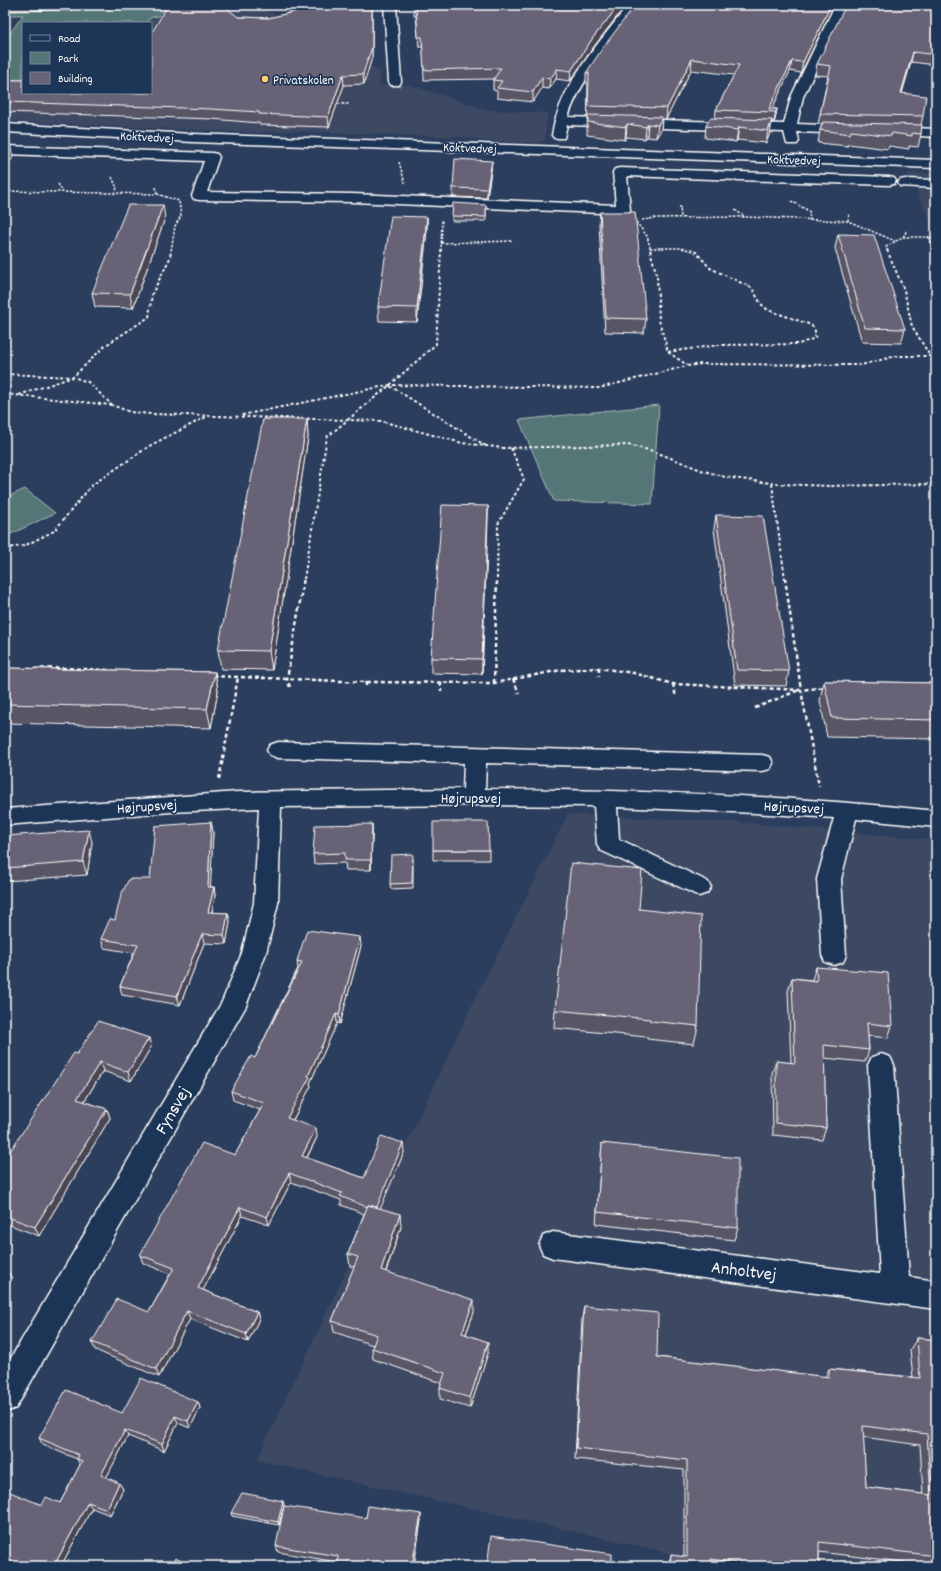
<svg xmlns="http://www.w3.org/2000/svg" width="941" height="1571" font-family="Dekko,sans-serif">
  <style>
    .built { fill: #3e4964; fill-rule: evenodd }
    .green { fill: #547676; stroke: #aababa }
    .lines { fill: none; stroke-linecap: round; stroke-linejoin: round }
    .minor-casing { stroke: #fff; stroke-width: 3 }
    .path-far2 { stroke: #fff; stroke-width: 1.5; stroke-dasharray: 2.5 1.5; stroke-linecap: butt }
    .path-far1 { stroke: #fff; stroke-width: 2; stroke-dasharray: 3 2.5; stroke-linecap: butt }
    .path { stroke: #fff; stroke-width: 2.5; stroke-dasharray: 4 3; stroke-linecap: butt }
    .minor { fill: #1d3557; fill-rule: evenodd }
    .wall { fill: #595465; stroke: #fff; fill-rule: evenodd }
    .shaded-wall { fill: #484553; stroke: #fff }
    .building { fill: #676276; stroke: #fff; fill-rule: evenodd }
    .poi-dot { fill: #ffd166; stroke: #1d3557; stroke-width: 1.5 }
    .labels { text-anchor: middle; stroke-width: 3.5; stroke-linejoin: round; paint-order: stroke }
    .far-poi-label { font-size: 13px; fill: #fff; stroke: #1d3557; text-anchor: start }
    .far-street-label { font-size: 13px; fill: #fff; stroke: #1d3557 }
    .street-label { font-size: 15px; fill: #fff; stroke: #1d3557 }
    .near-street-label { font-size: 18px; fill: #fff; stroke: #1d3557 }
  </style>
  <rect width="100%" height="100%" fill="#2c3e5d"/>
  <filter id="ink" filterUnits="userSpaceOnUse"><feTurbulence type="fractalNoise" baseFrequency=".025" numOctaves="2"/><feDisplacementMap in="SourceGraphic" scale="8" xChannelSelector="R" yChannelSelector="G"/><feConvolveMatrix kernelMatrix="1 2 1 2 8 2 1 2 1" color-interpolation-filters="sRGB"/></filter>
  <g filter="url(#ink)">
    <!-- built -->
    <path class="built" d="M256,5L381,72L379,85H410L487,110L547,113L545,140L536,143L487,141L462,137L287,131L259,133L5,121V40L24,14L168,6ZM23,23H151V93H23Z
      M908,173L936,174V232Z
      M568,814L746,823L936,840V1566H728L257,1460L474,1001Z"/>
    <!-- green -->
    <path class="green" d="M5,5L160,6H168L165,15L152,17L147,21L148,23H23V80L5,79V40L23,15H5Z
      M659,405L652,504L554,501L519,420Z
      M25,489L55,513L7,536L5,534V498Z"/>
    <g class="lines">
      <!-- minor casing -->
      <g class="minor-casing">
        <path id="minor" d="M384,5H396L401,82L399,85H391L389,82Z
          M628,5H640C614,42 583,74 568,117L784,124L791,97L835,5H847L803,97L797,124L850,126L855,127L856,130L855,133L850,134L797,132L799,141L797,144H787L784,132L567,125L564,138H554L552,135C560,84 598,45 628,5Z
          M5,124L193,134L936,160V168L193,142L5,132Z
          M892,127L936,129V137L887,134L886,131L887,128Z
          M5,146L212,153L217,154L219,157L207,192L353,194L616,205L613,172L615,169L620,168L889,177L894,178L896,181L894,184L889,185L627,176L630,210L628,213L623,214L353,202L199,200L194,199L192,196L204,161L5,154Z
          M905,179L936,180V188L900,186L898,183L900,180Z
          M278,742L762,755L770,757L773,763L770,769L762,771L486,763L485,789C636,790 786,795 936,811V827L856,819L841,879L846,955L843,962L834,965L825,962L822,955L817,879L834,818L755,813L617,807L619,839L707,881L711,887L707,893L699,896L600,850L597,844L594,806L479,805L281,807L278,903L266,953L246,1006L16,1408L5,1412V1368L222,1002L242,953L254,903L259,808L171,812L5,825V809L238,792L463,789L464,763L278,758L270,755L267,750L270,745Z
          M881,1054L890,1057L894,1065L909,1277L936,1281V1309L553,1258L543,1254L539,1245L543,1236L553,1232L880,1274L868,1065L872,1057Z"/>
      </g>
      <!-- path-far2 -->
      <path class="path-far2" d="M334,104H349
        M399,162L405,183
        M112,177L117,188L115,192
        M58,184L62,191
        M156,187L157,194
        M5,191L157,194L179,201L181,216L175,226L171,251
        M8,191L9,182
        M791,201L809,211L810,221
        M680,206L681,218
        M735,210L745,217
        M642,220L655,218L746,217L848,221L895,241
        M848,221L849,213
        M636,222L647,236L651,251
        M903,237L907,230
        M929,237L934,251
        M441,243L513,241
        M650,248H681L693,251
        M441,251L442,220
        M888,251L886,247L903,237H936"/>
      <!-- path-far1 -->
      <path class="path-far1" d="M650,250L657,276L659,320L668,352L687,365
        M887,250L904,290L912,326L930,356
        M934,250L936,255
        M668,352L718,345L799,344L815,338C816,332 815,329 811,325L768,310L761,304L752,288L710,268L696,252L691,250
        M5,374L73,377L88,382L112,405L130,412L151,414L381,421L462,443L503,448L628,445L653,451L701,470L725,477L778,484L830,486L936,484
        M390,386L486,446
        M5,394L111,405
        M19,395L73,377L106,345L149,317L152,294L170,258L171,250
        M242,415L390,385L599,388L687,366L702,364L861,365L896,356H936
        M772,484L785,579
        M5,548L24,546L54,531L92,485L151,445L208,416
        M304,579L327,437L390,385L436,344L441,250
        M497,579L498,524L524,479L511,448"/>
      <!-- path -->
      <path class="path" d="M785,578L801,690L819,786
        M599,668V677
        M27,669L61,668L108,670
        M213,676L366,682L494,683L561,670L599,668L634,673L673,684L801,690L826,687
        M513,679L519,693
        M366,682V689
        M441,682V691
        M494,683L497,578
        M673,684L676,697
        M290,687L287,679L304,578
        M755,708L799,690
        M219,779L238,677"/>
      <!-- minor -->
      <use href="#minor" class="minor"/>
    </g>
    <!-- wall -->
    <path class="wall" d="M5,5H73L72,10L5,11Z
      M321,5H372V57L364,84L344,85L329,127L260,125L259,123L212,119L5,112V80L151,93L238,17L269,18Z
      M414,5H626L592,49L570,81L556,79L549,89L542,88L533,102L497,98V91L493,90V80L494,79L424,80L423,47H419L416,16H414Z
      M834,5L801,73L790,71L772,109H777L775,120L774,122H772L770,133L766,143L737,140L736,142L705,138L706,126L715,119L716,110L734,75L691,70L666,119H662L661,130L656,138L647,137L645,139L626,137L625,140L587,135L588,84L586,83V73Z
      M936,5V65L911,62L902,93L923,116L921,125V134L918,147L909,146V149L889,146L888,149L848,144V146L818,143L820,130L822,124H818L828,76L815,75L817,64Z
      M492,161L491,170L487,198L453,197V188Z
      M486,205V221H452V216Z
      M600,212L646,319L644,333L605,332L599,225Z
      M427,217V230L417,322L379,321L378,307Z
      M165,218L133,308L95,307L92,293Z
      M838,234L905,329L901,343L862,342L835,248Z
      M307,419L308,437L272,670L221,669L218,650Z
      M488,506L482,674L431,673V658Z
      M716,515L789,671L786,686L735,685L714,529Z
      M5,668L215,672L218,691L211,728L5,723Z
      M824,681L936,683V739L827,737L820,700Z
      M211,822L213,832L210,887H214L215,896L212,913H228L230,922L226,944L204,943L180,1005L122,995L120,986L134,953L104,948L101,939L115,920Z
      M372,824V834L371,870H346L345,863L314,864L313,854Z
      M5,836L92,842L87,875L5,881Z
      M433,850H489V860H433Z
      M413,859V888L391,889L390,884Z
      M639,909L698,1026L694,1044L647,1039V1037L554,1028L555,1010Z
      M361,946L340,1024L337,1023L310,1083L311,1086L293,1120L317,1137L307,1158L364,1178L404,1152L380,1208L401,1227L386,1272L474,1312L466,1334L488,1353L470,1408L440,1399V1388L441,1383L373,1359L372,1348L373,1345L334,1332L332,1321L354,1267L350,1266L348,1254L364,1214L341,1205V1200L291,1182L269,1225L242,1216L203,1290L257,1312L259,1319L248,1342L190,1319L159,1377L95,1350L92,1342L149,1312L170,1274L143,1263L140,1255L235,1155L260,1110L233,1100L231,1091L255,1058L298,968L297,961Z
      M816,967L892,1026L888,1038L868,1036L869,1050L865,1062L824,1058L826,1128L822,1140L773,1135L772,1073L776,1061L791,1063L788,991L792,978L812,980Z
      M149,1038L151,1047L131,1081L103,1071L84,1102L107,1109L110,1118L39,1236L5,1223V1159L77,1054Z
      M602,1143L738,1228L734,1240L596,1224L601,1156Z
      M584,1306L657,1357L825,1377L829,1369L913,1377L910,1350L917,1338L936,1340V1566L819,1552V1566H668L671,1555L684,1557V1470L575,1459L582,1318ZM863,1437L920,1445L923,1494L866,1487Z
      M198,1402L200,1408L190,1428L178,1423L164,1451L128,1436L106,1478L119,1483L123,1489L110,1515L92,1508L61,1566H12L5,1563V1500L42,1505L60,1503L80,1465L77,1459L43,1445L39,1438L122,1413Z
      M284,1505L279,1525L232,1516L231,1513Z
      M366,1518L421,1520L414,1566H337V1562L278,1552L276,1546Z"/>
    <!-- shaded-wall -->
    <path class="shaded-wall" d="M372,5V57L364,84L363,74Z
      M619,5H626L592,49L570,81L571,71L592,39Z
      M831,5H834L801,73L803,62Z
      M913,52L911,62L899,104L901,93Z
      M692,59L691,70L666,119L667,108Z
      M792,61L790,71L771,111L769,109Z
      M557,69L556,79L549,89L550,79Z
      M343,75L344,85L329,127L328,117Z
      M542,77V88L533,102V92Z
      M777,109L775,120L774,122L776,112Z
      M662,117L661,130L656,138L658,125Z
      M772,120L770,133L766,143L768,131Z
      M627,124L626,137L625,140L626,127Z
      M648,124L647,137L645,139L646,127Z
      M739,127L737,140L736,142L738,130Z
      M10,144L13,157L5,171V154Z
      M492,161L491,170L487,198V189Z
      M163,205L165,218L133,308L130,294Z
      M427,217V230L417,322V308Z
      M5,390L9,404L5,412Z
      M307,419L308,437L272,670L269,651Z
      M488,506V521L482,674V659Z
      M215,672L218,691L211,728L207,709Z
      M211,822L213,832L210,896L208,887Z
      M372,824V834L371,870V860Z
      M89,830L92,842L87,875L83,862Z
      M214,887L215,896L210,921L208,912Z
      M228,913L230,922L226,944L224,935Z
      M202,934L204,943L180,1005L177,996Z
      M360,937L361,946L340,1024L339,1015Z
      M336,1014L337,1023L310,1083L311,1086L289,1127L287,1118L308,1076Z
      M149,1038L151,1047L131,1081L128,1072Z
      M100,1062L103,1071L80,1108L77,1099Z
      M107,1109L110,1118L39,1236L35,1227Z
      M316,1128L317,1137L303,1165L302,1156Z
      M403,1143L404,1152L376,1219L375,1210Z
      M289,1173L291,1182L269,1225L267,1217Z
      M240,1207L242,1216L200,1296L198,1288Z
      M400,1214L401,1227L382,1282L381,1270Z
      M8,1271L12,1279L5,1290V1277Z
      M474,1300V1312L462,1344V1333Z
      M187,1311L190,1319L159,1377L156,1369Z
      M257,1312L259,1319L248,1342L246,1334Z
      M488,1342V1353L470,1408V1398Z
      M198,1402L200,1408L190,1428L188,1421Z
      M175,1416L178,1423L164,1451L162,1444Z
      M125,1430L128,1436L104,1482L101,1475Z
      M119,1483L123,1489L110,1515L107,1509Z
      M283,1501L284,1505L279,1525L278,1522Z
      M88,1502L92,1508L61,1566H54Z
      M421,1514V1520L414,1566H412Z"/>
    <!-- building -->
    <path class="building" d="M168,5H223L238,17L269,18L321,5H372V47L363,74L343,75L328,117L259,114V112L211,109L5,102V80H23V93H151V34Z
      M414,5H619L592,39L571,71L557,69L550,79L542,77L533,92L497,88L502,81L493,80L501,68L424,70L422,37H418L416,6H414Z
      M635,5H831L803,62L792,61L769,109H777L776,112L716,110L739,65L692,59L667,108L588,106L589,73H586L602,49Z
      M846,5H936V55L913,52L901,93L926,96L923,116L820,114L831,66L817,64Z
      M588,115L662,117L658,125L648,124L646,127L627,124L626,127L588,122Z
      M710,118L772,120L768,131L739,127L738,130L706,126Z
      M823,122L922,125L921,134L912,133V136L892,133L891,136L851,131L850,134L820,130Z
      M5,144H10L5,154Z
      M455,159L492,161L487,189L453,188Z
      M453,203L486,205V217L452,216Z
      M128,205H163L130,294L92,293Z
      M600,212H635L646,319L606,318Z
      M391,216L427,217L417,308L378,307Z
      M838,234L874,235L905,329L865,328Z
      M263,419H307L269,651L218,650Z
      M442,505L488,506L482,659L431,658Z
      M716,515L763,516L789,671L737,670Z
      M5,668L215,672L207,709L5,704Z
      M824,681L936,683V720L832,718Z
      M211,822L208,887H214L208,912L228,913L224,935L202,934L177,996L120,986L138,945L101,939L110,919L115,920L121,895L129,879H150L155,826Z
      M433,822H488L489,850H433Z
      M372,824L371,860H345V853L313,854L315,825Z
      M89,830L83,862L5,868V836Z
      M413,854L412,883L390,884L391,855Z
      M571,863L642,870L639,909L701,916L698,1026L650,1021V1019L555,1010Z
      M307,930L360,937L339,1015L336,1014L308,1076L310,1077L287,1118L316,1128L302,1156L364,1178L381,1136L403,1143L377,1207L368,1205L367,1207L340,1196L342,1193L289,1173L267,1217L240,1207L198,1288L257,1312L246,1334L187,1311L156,1369L92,1342L117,1299L149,1312L174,1268L140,1255L179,1184L202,1143L235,1155L264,1103L231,1091L251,1056L255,1058L302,962L297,961Z
      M816,967L888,973L892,1026L867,1023L869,1050L824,1045L826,1128L776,1123V1061L795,1063L792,978L817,981Z
      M98,1021L149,1038L128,1072L100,1062L77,1099L107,1109L35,1227L5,1216V1159L74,1053L77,1054Z
      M602,1143L738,1158V1228L597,1212Z
      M368,1205L400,1214L381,1270L474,1300L462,1333L488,1342L470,1398L440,1388L445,1373L372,1348L377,1335L332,1321L358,1257L348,1254Z
      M5,1270L8,1271L5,1277Z
      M584,1306L658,1313L657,1357L829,1377V1369L920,1378L917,1338L936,1340V1556L819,1542V1566H754L711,1559V1566H670L671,1555L687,1557V1460L576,1448ZM863,1426L927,1434L931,1495L866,1487Z
      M141,1378L198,1402L188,1421L175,1416L162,1444L125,1430L101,1475L119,1483L107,1509L88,1502L54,1566H20L5,1559V1500L10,1492L42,1505L46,1497L60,1503L82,1461L77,1459L79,1455L39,1438L66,1390L122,1413Z
      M242,1493L283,1501L278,1522L231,1513Z
      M284,1506L366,1518L368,1506L421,1514L412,1566H404L393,1564V1566H337L338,1556L276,1546Z
      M491,1536L612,1554V1566H487Z
      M175,1558L192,1566H172Z"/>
  </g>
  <!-- markers -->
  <circle class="poi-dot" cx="265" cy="79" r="4"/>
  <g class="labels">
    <!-- far-poi labels -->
    <g class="far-poi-label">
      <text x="273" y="84">Privatskolen</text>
    </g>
    <!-- far-street labels -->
    <g class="far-street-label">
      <text transform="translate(147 136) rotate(3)" y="5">Koktvedvej</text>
      <text transform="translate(470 147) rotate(2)" y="5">Koktvedvej</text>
      <text transform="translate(794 159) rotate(2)" y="5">Koktvedvej</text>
    </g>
    <!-- street labels -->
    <g class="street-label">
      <text x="471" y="803">Højrupsvej</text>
      <text transform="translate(147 806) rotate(-4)" y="5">Højrupsvej</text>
      <text transform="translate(794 807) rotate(3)" y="5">Højrupsvej</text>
    </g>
    <!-- near-street labels -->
    <g class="near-street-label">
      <text transform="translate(172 1110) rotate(-60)" y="6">Fynsvej</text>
      <text transform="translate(744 1270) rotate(7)" y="6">Anholtvej</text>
    </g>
  </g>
  <!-- margin -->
  <rect width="941" height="1571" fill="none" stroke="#1d3557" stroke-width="20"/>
  <rect x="10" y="10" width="921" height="1551" fill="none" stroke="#fff" stroke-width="1.5" filter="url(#ink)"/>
  <!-- legend -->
  <rect x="22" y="22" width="130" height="72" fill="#1d3557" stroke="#77869a"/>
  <rect x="30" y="35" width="20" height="6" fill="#1d3557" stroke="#77869a"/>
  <text x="58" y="42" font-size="12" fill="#ffffff">Road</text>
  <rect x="30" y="52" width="20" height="12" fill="#547676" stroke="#77869a"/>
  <text x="58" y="62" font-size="12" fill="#ffffff">Park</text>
  <rect x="30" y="72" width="20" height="12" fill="#676276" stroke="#77869a"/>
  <text x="58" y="82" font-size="12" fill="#ffffff">Building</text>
</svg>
